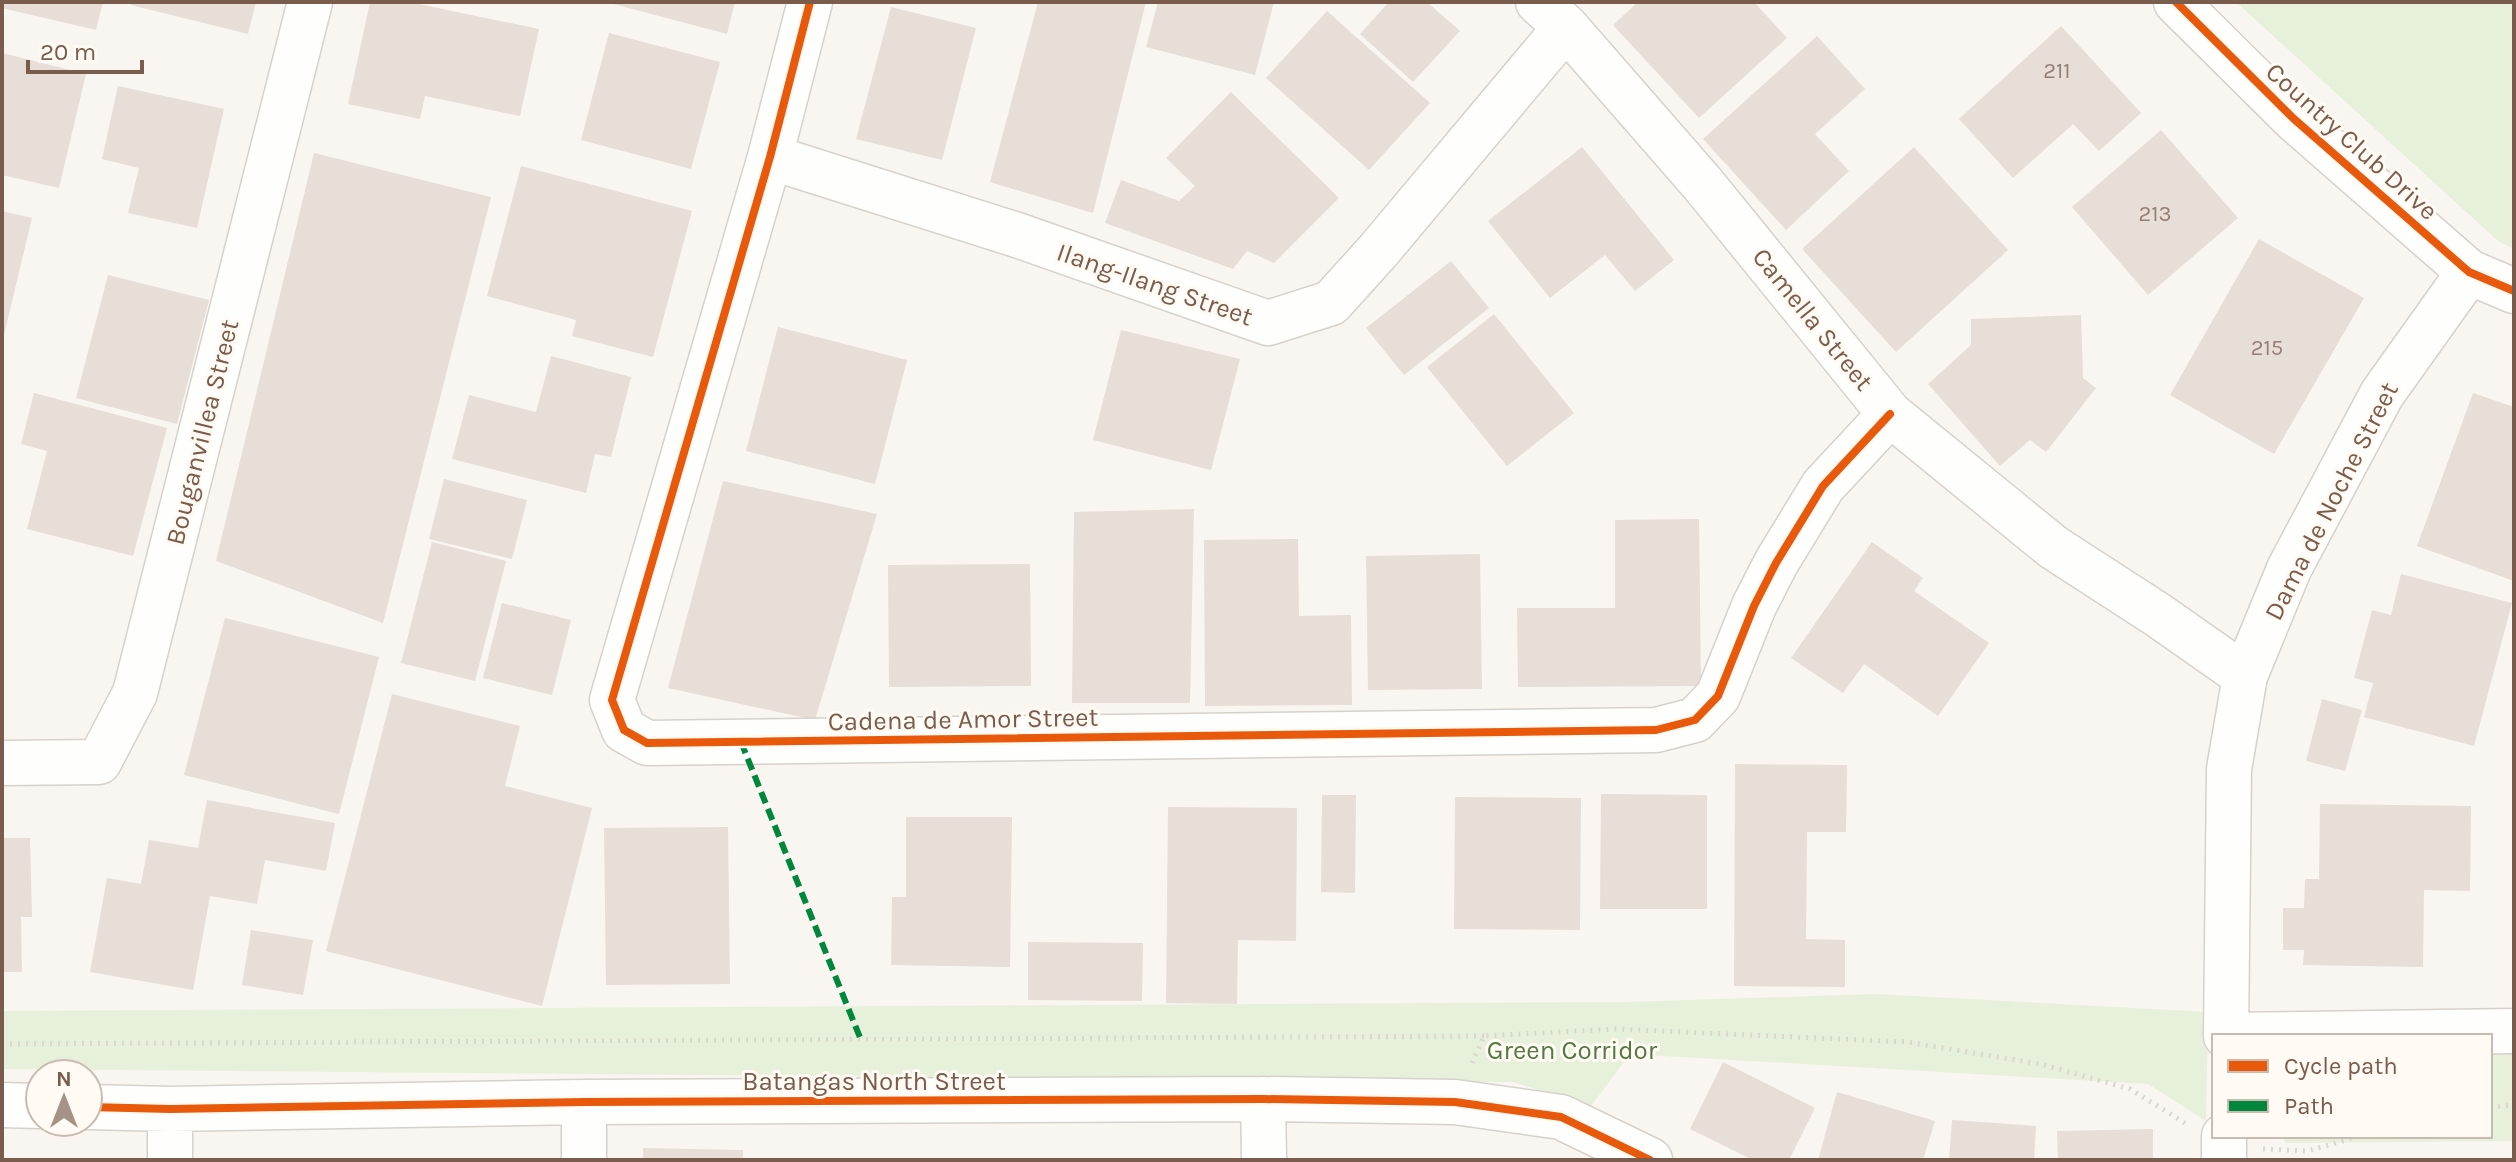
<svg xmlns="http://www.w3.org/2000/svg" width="2516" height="1162" font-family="Karla,sans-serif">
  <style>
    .green { fill: #e7f0db }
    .building { fill: #e6ded7 }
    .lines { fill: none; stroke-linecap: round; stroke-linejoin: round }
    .minor-casing { stroke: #d7d1cb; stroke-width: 47 }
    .path { stroke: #dcd5d0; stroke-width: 5; stroke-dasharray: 2 6; stroke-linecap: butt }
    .minor { stroke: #fefefd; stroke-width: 44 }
    .quiet { stroke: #00873e; stroke-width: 6; stroke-dasharray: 12 6; stroke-linecap: butt }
    .cycleway-casing { stroke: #fffaf3; stroke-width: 13 }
    .cycleway { stroke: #e8590c; stroke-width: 8 }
    .labels { text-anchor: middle; stroke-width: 6; stroke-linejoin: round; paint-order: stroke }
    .number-label { font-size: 22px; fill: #977e72 }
    .street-label { font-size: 26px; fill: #7a5c4d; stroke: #fffaf3 }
    .park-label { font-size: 26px; fill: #537a41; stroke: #fffaf3 }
  </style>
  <rect width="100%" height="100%" fill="#f9f5f0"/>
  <!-- green -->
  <path class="green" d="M2236,2H2514V249L2498,241Z
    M1876,994L2208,1012L2206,1121L2148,1084L1630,1054L1591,1106L1513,1082L2,1069V1011L1627,1002Z
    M2514,1047V1141L2285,1143L2284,1136H2490V1048Z"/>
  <!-- building -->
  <path class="building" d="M2,2H103L96,30L2,8Z
    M132,2H256L248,34L131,5Z
    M370,2H409L539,29L520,116L425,96L420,119L348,104Z
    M606,2H735L727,34Z
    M1038,2H1146L1093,213L990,182Z
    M1158,2H1274L1255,75L1146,47Z
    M1389,2H1427L1460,31L1413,82L1360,34Z
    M1638,2H1754L1787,38L1699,118L1613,25Z
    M891,7L976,28L942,160L856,139Z
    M1327,11L1430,103L1369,170L1266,78Z
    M2061,26L2141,113L2099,151L2073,124L2013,178L1959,119Z
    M609,33L720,62L691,169L581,140Z
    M1817,36L1865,89L1815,134L1849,171L1786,230L1703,139Z
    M2,53L86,74L59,188L2,175Z
    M118,86L224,109L197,228L128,213L139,168L102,159Z
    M1231,92L1339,198L1274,263L1247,251L1233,269L1105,223L1121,180L1179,201L1195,186L1166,158Z
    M2161,130L2238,218L2148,295L2072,207Z
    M1582,147L1674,260L1635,291L1605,255L1550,298L1488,221Z
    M1914,147L2008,250L1896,352L1802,249Z
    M314,153L491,197L383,623L216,561Z
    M521,166L692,211L653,357L572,336L576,320L487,296Z
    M2,211L32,218L3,339H2Z
    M2259,239L2364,298L2274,454L2170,395Z
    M1451,261L1489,308L1404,375L1366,328Z
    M108,275L209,300L177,424L76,398Z
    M1494,314L1574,413L1507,466L1427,367Z
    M2081,315L2083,378L2096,388L2046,452L2030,440L2000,466L1928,384L1971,345V319Z
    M778,327L907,360L875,484L746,451Z
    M1121,330L1240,359L1211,470L1093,440Z
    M551,356L631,377L611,457L595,454L586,493L452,459L469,395L536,412Z
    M34,393L167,428L133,556L27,529L47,451L21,444Z
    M2473,393L2514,407V581L2417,546Z
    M444,479L527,500L512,559L429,539Z
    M723,481L877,514L815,720L668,688Z
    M1194,509L1190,703H1072L1074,512Z
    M1699,519L1701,686L1518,687L1517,608H1615V520Z
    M1298,539L1299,616L1351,615L1352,705L1205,706L1204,540Z
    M432,542L506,561L475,681L401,663Z
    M1872,542L1923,578L1914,591L1989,643L1938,716L1864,664L1843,693L1791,658Z
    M1480,554L1482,689L1368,690L1366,556Z
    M1030,564L1031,686L889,687L888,565Z
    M2401,574L2512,603L2474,746L2364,717L2373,683L2354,678L2372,610L2391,615Z
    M502,603L571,620L552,695L483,678Z
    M225,618L379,657L339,814L184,775Z
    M392,694L520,726L505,786L592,808L542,1006L326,951Z
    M2322,699L2362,710L2345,771L2306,761Z
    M1735,764L1847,765L1846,832H1807L1806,939L1845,940V987L1734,986Z
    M1601,794L1707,795V909H1600Z
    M1322,795H1356L1355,893L1321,892Z
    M1455,797L1581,798L1580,930L1454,929Z
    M207,800L335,823L326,871L265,860L257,904L210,896L193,990L90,972L107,878L141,884L149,840L198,848Z
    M2320,804L2471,806L2470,891L2424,890L2423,967L2303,965L2304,950H2283V908H2304L2305,879H2319Z
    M1168,807L1297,808L1296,941L1238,940L1237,1004L1166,1003Z
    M906,817H1012L1010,967L891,965L892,897H906Z
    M728,827L730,984L606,985L604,828Z
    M2,838H30L32,917H21L22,972H2Z
    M251,930L313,940L303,995L242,985Z
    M1028,942L1143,943L1142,1001L1028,1000Z
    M1723,1062L1815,1108L1789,1160H1753L1690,1129Z
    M1837,1092L1935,1121L1923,1160H1818Z
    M1952,1120L2036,1126L2034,1160H1949Z
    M2153,1129V1160H2058L2057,1131Z
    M643,1148L743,1150V1160H643Z"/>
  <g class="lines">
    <!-- minor casing -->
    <g class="minor-casing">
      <path id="minor" d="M810,2L770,157L612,700L624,730L647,743L1656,730L1695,720L1718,696L1754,606L1776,563L1823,486L1890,414
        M1538,2L1566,27L1702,183L1890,414L2053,547L2158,615L2245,676
        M2176,2L2294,119L2469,272L2514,291
        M770,157L1017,235L1268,323L1331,303L1378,251L1566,27
        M2,763L99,762L135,693L310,2
        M2226,1035L2514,1031
        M2226,1036L2229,769L2245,676L2289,569L2382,394L2469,272
        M1263,1099L1264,1160
        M2,1105L40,1106
        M88,1107L170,1109L584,1102L1263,1099L1455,1102L1561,1117L1650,1160
        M170,1160V1109
        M584,1160V1102
        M2224,1160V1136"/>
    </g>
    <!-- path -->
    <path class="path" d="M2,1044L1484,1036
      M1472,1063L1484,1036L1616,1029L1907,1042L2040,1064L2130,1089L2188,1125
      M2490,1107L2514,1105
      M2263,1149L2308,1151L2360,1136"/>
    <!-- minor -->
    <use href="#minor" class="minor"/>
    <!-- quiet -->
    <path class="quiet" d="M741,742L861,1040"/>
    <!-- cycleway casing -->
    <g class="cycleway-casing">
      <path id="cycleway" d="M810,2L770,157L612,700L624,730L647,743L1656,730L1695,720L1718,696L1754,606L1776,563L1823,486L1890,414
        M2176,2L2294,119L2469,272L2514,291
        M88,1107L170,1109L584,1102L1263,1099L1455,1102L1561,1117L1650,1160"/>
    </g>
    <!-- cycleway -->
    <use href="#cycleway" class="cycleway"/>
  </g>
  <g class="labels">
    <!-- number labels -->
    <g class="number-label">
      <text x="2057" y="78">211</text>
      <text x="2155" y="221">213</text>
      <text x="2267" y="355">215</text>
    </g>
    <!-- street labels -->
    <g class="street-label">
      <text transform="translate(2352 141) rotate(42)" y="9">Country Club Drive</text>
      <text transform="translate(1155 284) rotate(19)" y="9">Ilang-Ilang Street</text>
      <text transform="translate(1813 319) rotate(51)" y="9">Camella Street</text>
      <text transform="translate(202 432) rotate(-76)" y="9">Bouganvillea Street</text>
      <text transform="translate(2331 501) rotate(-63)" y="9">Dama de Noche Street</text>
      <text transform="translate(963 719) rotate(-1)" y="9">Cadena de Amor Street</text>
      <text x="874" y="1090">Batangas North Street</text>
    </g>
    <!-- park labels -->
    <g class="park-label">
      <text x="1572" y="1059">Green Corridor</text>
    </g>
  </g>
  <!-- border -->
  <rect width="2516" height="1162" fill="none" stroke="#7a5c4d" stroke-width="8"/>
  <!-- legend -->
  <rect x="2212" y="1034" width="280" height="104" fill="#fffaf3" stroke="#cabbb1" stroke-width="2"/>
  <rect x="2228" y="1060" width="40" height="12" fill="#e8590c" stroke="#cabbb1" stroke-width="2"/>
  <text x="2284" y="1074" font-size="24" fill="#7a5c4d">Cycle path</text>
  <rect x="2228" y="1100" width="40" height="12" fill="#00873e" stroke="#cabbb1" stroke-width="2"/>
  <text x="2284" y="1114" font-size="24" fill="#7a5c4d">Path</text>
  <!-- north arrow -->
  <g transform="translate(64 1098)"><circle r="38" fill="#fffaf3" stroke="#cabbb1" stroke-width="2"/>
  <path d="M0-6L14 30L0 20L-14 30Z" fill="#a69286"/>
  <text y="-12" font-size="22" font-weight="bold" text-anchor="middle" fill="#7a5c4d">N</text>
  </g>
  <!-- scale -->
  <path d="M28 60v12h114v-12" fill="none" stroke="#7a5c4d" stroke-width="4"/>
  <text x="40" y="60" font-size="24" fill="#7a5c4d" stroke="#fffaf3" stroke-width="6" paint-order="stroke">20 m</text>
</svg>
